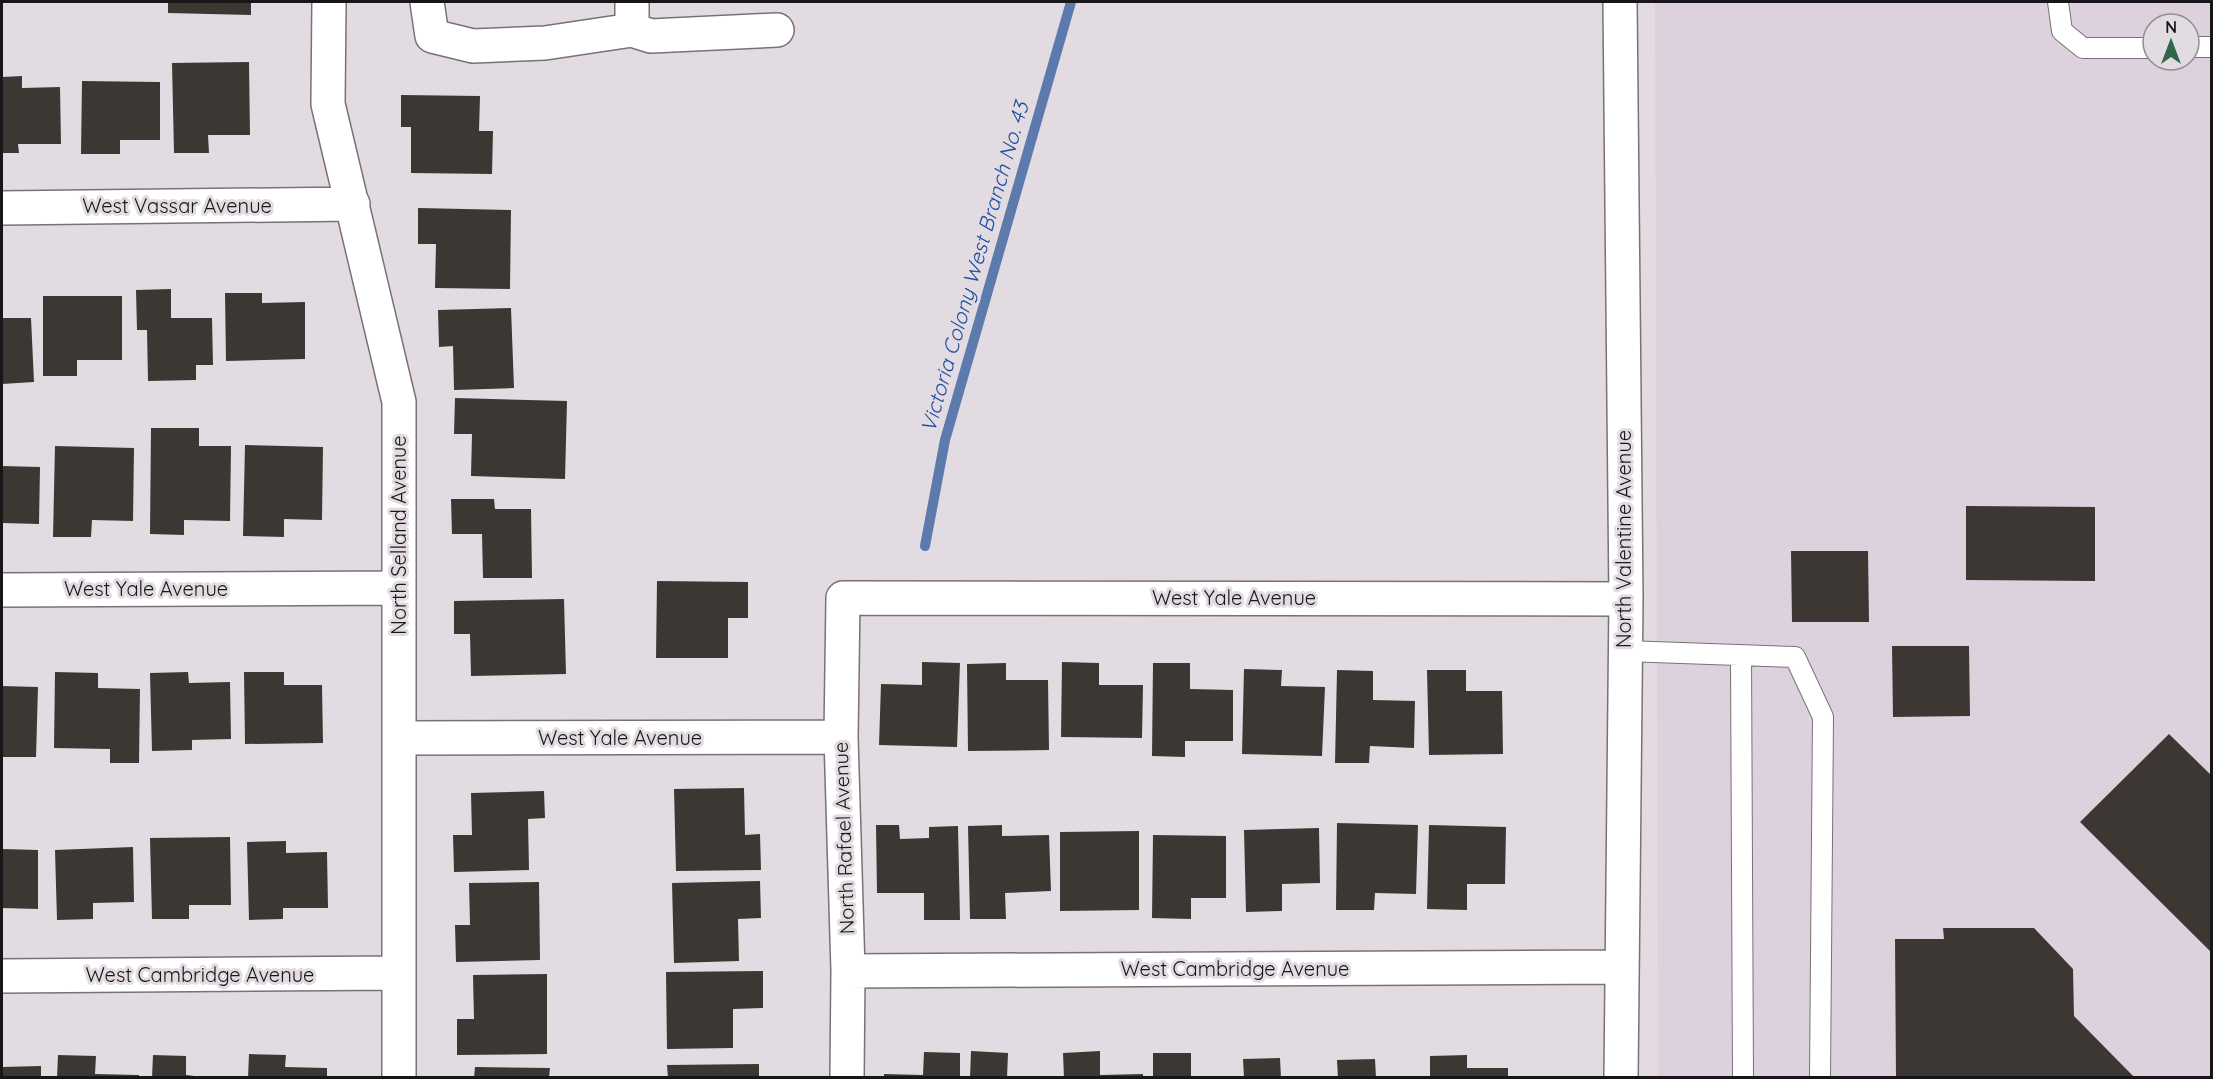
<svg xmlns="http://www.w3.org/2000/svg" width="2213" height="1079" font-family="Quicksand,sans-serif">
  <style>
    .built { fill: #ddd1dd; fill-rule: evenodd }
    .lines { fill: none; stroke-linecap: round; stroke-linejoin: round }
    .stream { stroke: #5d7aad; stroke-width: 10 }
    .building { fill: #3c3733 }
    .service-casing { stroke: #787278; stroke-width: 22 }
    .minor-casing { stroke: #787278; stroke-width: 36 }
    .service { stroke: #fff; stroke-width: 20 }
    .minor { stroke: #fff; stroke-width: 33 }
    .labels { text-anchor: middle; stroke-width: 6; stroke-linejoin: round; paint-order: stroke }
    .street-label { font-size: 20px; fill: #181618; stroke: #e2dce2 }
    .water-label { font-size: 21px; font-style: italic; fill: #1b4ea1; stroke: #e2dce2 }
  </style>
  <rect width="100%" height="100%" fill="#e2dce2"/>
  <!-- built -->
  <path class="built" d="M1655,2H2211V1077H1658ZM2153,24H2189V60H2153Z"/>
  <g class="lines">
    <!-- stream -->
    <path class="stream" d="M925,546L945,440L1071,2"/>
  </g>
  <!-- building -->
  <path class="building" d="M168,2H251V15L168,13Z
    M249,62L250,135H208L209,153H174L172,63Z
    M22,76V88L60,87L61,144H18L19,153H2V77Z
    M82,81L160,82V140H120V154H81Z
    M401,95L480,96L479,131H493L492,174L411,173V127H401Z
    M418,208L511,210L510,289L435,288L436,244H418Z
    M171,289V318H212L213,365H196V380L148,381L147,330H137L136,290Z
    M225,293H262V303L305,302V359L226,361Z
    M43,296H122V360H77V376H43Z
    M511,308L514,388L454,390L453,346L439,347L438,310Z
    M2,318H31L34,382L2,384Z
    M455,398L567,401L565,479L471,476L472,434H454Z
    M151,428H199V446H231L230,521L184,520V535L150,534Z
    M245,445L323,447L322,520L284,519V537L243,536Z
    M55,446L134,448L133,521L92,520L91,537H53Z
    M2,466L40,467L39,524L2,523Z
    M451,499H494L495,509H531L532,578H483L482,534H452Z
    M1966,506L2095,507V581L1966,580Z
    M1791,551H1868L1869,622H1792Z
    M657,581L748,582V618H728V658H656Z
    M564,599L566,674L471,676L470,634H454V601Z
    M1892,646H1969L1970,716L1893,717Z
    M922,662L960,663L957,747L879,745L881,684L922,685Z
    M1062,662L1099,663V685H1143L1142,738L1061,737Z
    M1006,663V680H1048L1049,750L968,751L967,664Z
    M1153,663H1190V689L1233,690V741H1185V757L1152,756Z
    M1244,669L1282,670L1281,686L1325,687L1322,756L1242,754Z
    M1337,670L1373,671V700L1415,701L1414,748L1370,746L1369,763H1335Z
    M1427,670H1466V691H1502L1503,754L1429,755Z
    M55,672L98,673V688L140,689L139,763H110V749L54,748Z
    M188,672L189,683L230,682L231,739L192,740V750L152,751L150,673Z
    M244,672H284V685H322L323,743L245,744Z
    M2,686L38,687L36,757H2Z
    M2169,734L2212,776V953L2080,822Z
    M744,788L745,835L760,834L761,870L676,871L674,789Z
    M544,791L545,818L528,819L529,870L454,872L453,835H472L471,793Z
    M1337,823L1418,825L1416,894L1375,893L1374,910H1336Z
    M876,825H899L900,839L929,838V827L958,826L960,920H924V893H877Z
    M1002,825V836L1049,835L1051,891L1005,893L1006,919H970L968,826Z
    M1429,825L1506,827L1505,884H1467V910L1427,909Z
    M1319,828L1320,883L1282,884V911L1246,912L1244,830Z
    M1139,831V910L1060,911V832Z
    M1153,835L1226,836V898H1191V919L1152,918Z
    M230,837L231,905H189V919H152L150,838Z
    M286,841V853L327,852L328,908H283V919L249,920L247,842Z
    M133,847L134,902L93,903V919L57,920L55,850Z
    M2,849L38,850V909L2,908Z
    M760,881L761,918L738,919L739,961L674,963L672,883Z
    M539,882L540,960L456,962L455,925H470L469,883Z
    M1943,928H2034L2073,969L2074,1016L2135,1078H1896L1895,939H1944Z
    M763,971V1008L733,1009V1048L667,1049L666,972Z
    M547,974V1054L457,1055V1019H474L473,975Z
    M971,1051L1008,1053L1007,1078H970Z
    M1100,1051V1075L1143,1074V1078H1064L1063,1053Z
    M924,1052L960,1053V1078H884V1074L923,1075Z
    M1153,1053H1191V1078H1153Z
    M249,1054L286,1055L285,1067L327,1068V1078H248Z
    M58,1055L96,1056L95,1074L139,1075V1078H57Z
    M153,1055L186,1056V1075L211,1078H152Z
    M1467,1055V1068H1508V1078H1430V1056Z
    M1280,1058L1281,1078H1244L1243,1059Z
    M1375,1059L1376,1078H1338L1337,1060Z
    M759,1064V1078H668L667,1065Z
    M41,1066V1078H2V1067Z
    M475,1067L550,1068L549,1078H474Z"/>
  <g class="lines">
    <!-- service casing -->
    <g class="service-casing">
      <path id="service" d="M2058,2L2062,31L2083,48H2153
        M2189,47H2212
        M1625,651L1795,657L1823,717L1820,1078
        M1741,656L1743,1078"/>
    </g>
    <!-- minor casing -->
    <g class="minor-casing">
      <path id="minor" d="M329,2L328,104L399,402V1078
        M427,2L432,36L473,46L545,43L632,30
        M632,2V30L651,36L777,30
        M1620,2L1626,599L1621,1078
        M2,208L353,204
        M2,590L399,588
        M399,738L841,737
        M848,971L1622,967
        M2,976L399,973
        M847,1078L848,971L841,737L843,598L1626,599"/>
    </g>
    <!-- service -->
    <use href="#service" class="service"/>
    <!-- minor -->
    <use href="#minor" class="minor"/>
  </g>
  <g class="labels">
    <!-- street labels -->
    <g class="street-label">
      <text x="177" y="213">West Vassar Avenue</text>
      <text transform="translate(399 535) rotate(-90)" y="7">North Selland Avenue</text>
      <text transform="translate(1624 539) rotate(-90)" y="7">North Valentine Avenue</text>
      <text x="146" y="596">West Yale Avenue</text>
      <text x="1234" y="605">West Yale Avenue</text>
      <text x="620" y="745">West Yale Avenue</text>
      <text transform="translate(844 838) rotate(-92)" y="7">North Rafael Avenue</text>
      <text x="1235" y="976">West Cambridge Avenue</text>
      <text x="200" y="982">West Cambridge Avenue</text>
    </g>
    <!-- water labels -->
    <g class="water-label">
      <text transform="translate(975 267) rotate(-74)" y="7">Victoria Colony West Branch No. 43</text>
    </g>
  </g>
  <!-- border -->
  <rect width="2213" height="1079" fill="none" stroke="#181618" stroke-width="6"/>
  <!-- north arrow -->
  <g transform="translate(2171 42)"><circle r="28" fill="#e2dce2" stroke="#918d91" stroke-width="1.5"/>
  <path d="M0-4.5L10 22L0 15L-10 22Z" fill="#31664b"/>
  <text y="-9" font-size="16" font-weight="bold" text-anchor="middle" fill="#181618">N</text>
  </g>
</svg>
